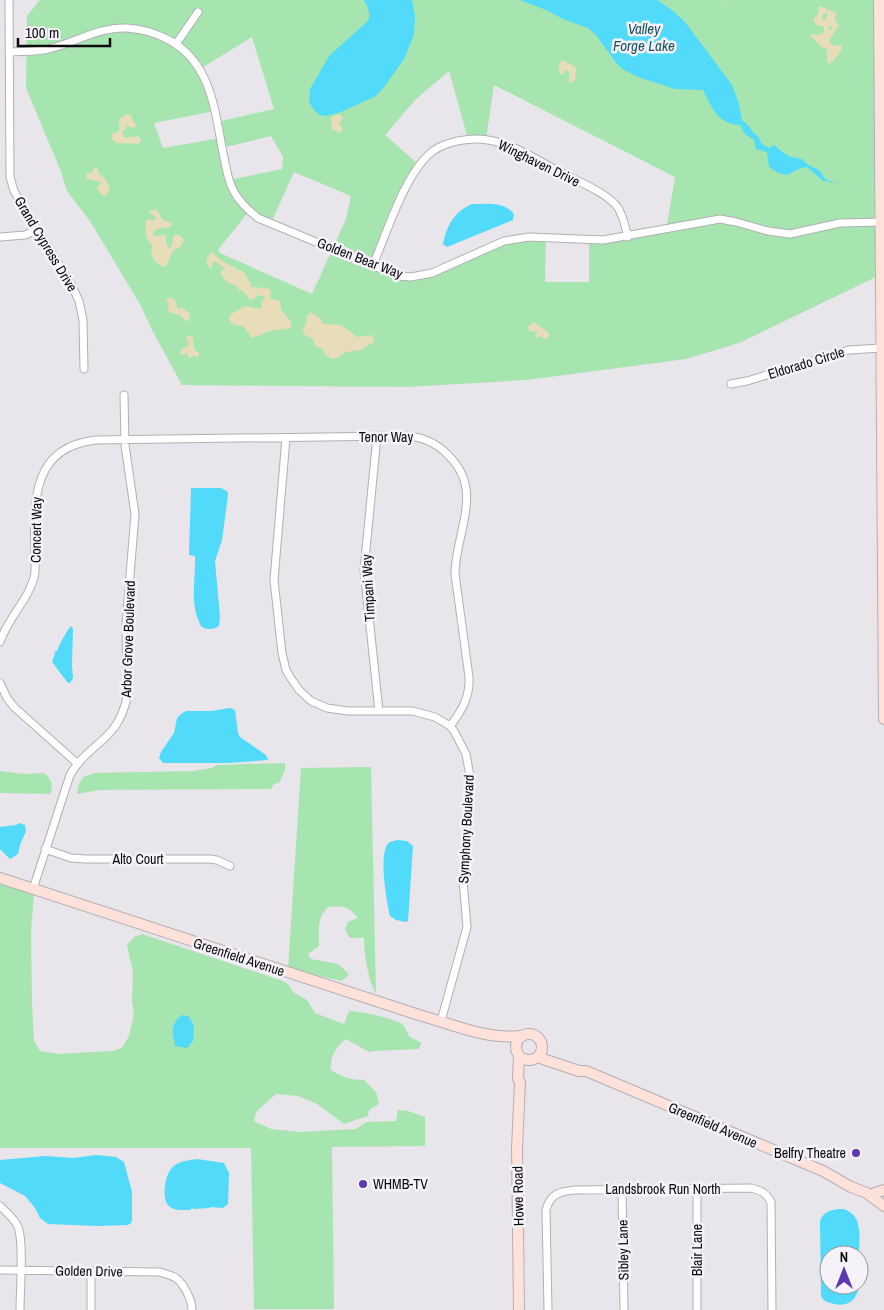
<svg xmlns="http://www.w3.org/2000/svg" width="884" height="1310" font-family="'Archivo Narrow',sans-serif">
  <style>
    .green { fill: #a6e5b0; fill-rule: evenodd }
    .sand { fill: #e7ddb8 }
    .water { fill: #52dafa }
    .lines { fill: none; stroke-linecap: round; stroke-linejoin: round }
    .street-casing { stroke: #b2afb5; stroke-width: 9 }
    .secondary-casing { stroke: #b2afb5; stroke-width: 12 }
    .street { stroke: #fff; stroke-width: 7 }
    .secondary { stroke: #fee1d9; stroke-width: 10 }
    .poi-dot { fill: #5d38b0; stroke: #f5f2f9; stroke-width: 2 }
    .labels { text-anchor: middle; stroke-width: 5; stroke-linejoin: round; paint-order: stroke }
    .street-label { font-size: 14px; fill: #0d0c0e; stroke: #f5f2f9 }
    .poi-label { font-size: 14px; fill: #0d0c0e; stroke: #f5f2f9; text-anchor: end }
    .water-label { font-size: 15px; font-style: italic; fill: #18515e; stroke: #f5f2f9 }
  </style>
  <rect width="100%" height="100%" fill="#e8e5eb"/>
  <!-- green -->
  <path class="green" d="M40,0H724L726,1L727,0H884L880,275L739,343L686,359L527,380L408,387L182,385L152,330L141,306L90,221L67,191L60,169L26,88L27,16ZM252,37L274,109L217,122L220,138L163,148L154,123L215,111L200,69ZM449,71L468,139H486L494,85L675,177L666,230L589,240V282H545L546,238L504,241L432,273L398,276L373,264L416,171L420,166L385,135L415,100ZM271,136L283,157L282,169L229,180L222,148ZM294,172L351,196L346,219L312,294L220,253L218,250L249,211L271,223Z
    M285,763V770L279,783L274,784L271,789L99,790L77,794L78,786L83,777L95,773L192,771L212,768L217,765Z
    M371,767L376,994C368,980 364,955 364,938H350L345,930L348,922L358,918C347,905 344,906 328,907C316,919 319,931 319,946L308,954L311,959L338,964L349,974L342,981L288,969L301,768Z
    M0,771L23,774L44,773C51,779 54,784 50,794L0,793Z
    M0,882L34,893L31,931L32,1002L34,1040L40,1051L59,1054L112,1051L122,1048L129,1036L134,1014L132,1001L133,972L127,945L134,937L142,934L283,981L288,984L293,992L307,1000L315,1013L344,1024L349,1011C361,1012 391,1017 402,1024C406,1027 407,1034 410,1037C413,1039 418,1041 421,1043L419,1049L374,1051L369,1052L346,1039C337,1046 329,1057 331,1070C342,1077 351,1080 364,1080L376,1092L379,1104L369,1110L368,1116L344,1124L317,1104L298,1096L276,1094L256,1112L254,1121L271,1129L300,1132L356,1129L366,1122L396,1121L398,1110L408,1111L425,1117V1146L332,1147L334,1309H254L251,1148H0Z"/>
  <!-- sand -->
  <path class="sand" d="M821,6L828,10L826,13L822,15L823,21L827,17L828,10L836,12L835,21L831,26L829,25L828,28L832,30L831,26L835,21L839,25L829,41L833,46L840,45L842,47L840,53L830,64L827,61V49L821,47L811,36V34L818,35L824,32V27L817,25L814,22V18L818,15L819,7Z
    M562,60L577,68L575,74L576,79L571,83L568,81L570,75L567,70H565L563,75L559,73V65Z
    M128,114L132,116V120L137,125L133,128L127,126L122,133L125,138L138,136L141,140L139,144L116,143L111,138L112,134L119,131C119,122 118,117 128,114Z
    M339,114L343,118L339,123L343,128L340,133L331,129L332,124L331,117Z
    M94,167L98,169L99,174C107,178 106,182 110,189L106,196L102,195L97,189V187L101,184L100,182L86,178L87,173H92Z
    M154,209L158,211L162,219L173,224L169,228L165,227L155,230L153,234L154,236L164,235L166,236V243L169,248L171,247L174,235H179L184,240L180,247L173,251L167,265L163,267C153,261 150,256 152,245C145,239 145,230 146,221L149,219L154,221L156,218L149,212Z
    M212,252C219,261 235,268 245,273L252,287L267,288L271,291L270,298L280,301L281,310L292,323L291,328L269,331L252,338L243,326C237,325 231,326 229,318C231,312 233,314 238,310C251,302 249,310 262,308L261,302L264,300L265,297L258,295L252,300L249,299L243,291L239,290L235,285L228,283L221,275V271L225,269L215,261L213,262L212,268L209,267L206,261L210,253Z
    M170,297L175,300L178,309L182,308L190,314V320L185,321L181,316L167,311L169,305L166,300Z
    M311,312L321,319L323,324L341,325L357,337L372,335L375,341L361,350L346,352L338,358L332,359L325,355L323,349L315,346L313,339L305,335L302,331L306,324L307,315Z
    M534,322L549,333L548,338L544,339L541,336L537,338L535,335L538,332L529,331L528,326Z
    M186,336H191L193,338L194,349L199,353L198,357L194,356L189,358L187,355L188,352L183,355L180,354L181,350L189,345Z"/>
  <!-- water -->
  <path class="water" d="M364,0H412L415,16L414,35L404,59L385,86L376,96L341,112L327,116L319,115L312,107L309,101L310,89L329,56L368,21C371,13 368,7 364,0Z
    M520,0H657L672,10L685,22L732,85L739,104L742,120L749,126L754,134L757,135L762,144L769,148L774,145L785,154L791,157L802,159L807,164L819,170L826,180L841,183L823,181L807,167L801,168L787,175L778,173L769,167L767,152L756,149L754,140L745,134L740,125C716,123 713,109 703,90L675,89L638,77L624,70L616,63L596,35L588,28L563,19L546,10Z
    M472,204C488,204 503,201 514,214L513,220L447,247L443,244C447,225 454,212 472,204Z
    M191,488H221L228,492V495L222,540L215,561L220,617L219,626C214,630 205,630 201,626C189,604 196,579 195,556L189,555Z
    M71,626L73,629L72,665L73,678L70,683H68L52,662L55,654L54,652L57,651C59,645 66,632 71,626Z
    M230,708L235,710L238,733L240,737L266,755L268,760L227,763H163L159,758L161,752L174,733L177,718L181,714L186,711H211Z
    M19,823L25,825L26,831L20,845L18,854L10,859L0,849V827L16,825Z
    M397,840L407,841L413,846L408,921L406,922L396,920L390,916C387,903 377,850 390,842C391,841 396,841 397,840Z
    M182,1015L188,1016L194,1025L193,1041L187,1048L174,1046L175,1042C170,1032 173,1021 182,1015Z
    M96,1155L116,1157L124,1162L132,1192V1220L131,1223L128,1225L98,1226L48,1224L40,1218L35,1208L25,1196L0,1183V1160L45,1156L73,1158Z
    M197,1159L224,1163L229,1173L228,1204L223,1208L211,1207L209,1208L194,1209L192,1208L190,1210C184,1210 175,1211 170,1207C160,1200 165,1171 175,1165C181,1161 190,1160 197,1159Z
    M843,1209C864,1215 859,1237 859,1255H829V1285H859V1265C861,1284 860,1309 834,1304C828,1302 824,1302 821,1296L820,1221C823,1211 833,1209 843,1209Z"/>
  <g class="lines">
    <!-- street casing -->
    <g class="street-casing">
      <path id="street" d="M9,0L10,177L14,191L71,284L79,301L83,320L84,369
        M176,44L198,12
        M10,52C22,51 36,52 48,49C75,43 98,27 127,28C142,29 155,33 167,39C211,61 215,111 223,153C226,166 227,178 233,190C239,202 248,210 258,218L398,276L411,277L432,273L504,241L529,237L603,240L720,219L736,222L768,231L790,234L840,223L884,222
        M0,237L25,235L37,230
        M373,265C387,233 405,172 433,151C447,141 471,137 488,140C514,144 537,160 560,172C579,182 601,190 616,205C623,213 625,227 628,237
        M731,384L747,381L849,350L881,348
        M377,436L364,570L379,711
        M286,438L274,580L282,653L286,670L290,677L299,690L311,701L327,708L348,711H412L435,717L450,726L454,731L466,754L470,776L463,881L467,927L441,1021
        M0,642C8,617 30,599 35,573C36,518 22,448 96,440L394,436C416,435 433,439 449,456C485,492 455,533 455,574L469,677C470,697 462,711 450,726
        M0,683L7,698L14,707L78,764
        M45,849L71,858L86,859H209L217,860L230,866
        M33,889L70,775C89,742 118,742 127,697L126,624L135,514L125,445L124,395
        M622,1190L624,1310
        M697,1190V1310
        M0,1206C6,1212 15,1219 18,1227C24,1241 20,1292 20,1310
        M0,1270L160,1272C165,1274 171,1275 176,1278C184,1284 192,1300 192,1310
        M91,1272V1310
        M548,1310L546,1210C550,1194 560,1191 576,1190L751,1188C762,1191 766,1193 771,1202L772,1310"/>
    </g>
    <!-- secondary casing -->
    <g class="secondary-casing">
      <path id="secondary" d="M879,0L884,719
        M0,878L419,1015C452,1024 486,1040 521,1036
        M516 1047a13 13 0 1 1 26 0a13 13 0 1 1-26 0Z
        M519,1055L518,1078L520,1083L517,1148L519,1310
        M537,1057L579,1071H586L823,1171L851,1187L867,1193L884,1206
        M875,1193L884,1190"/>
    </g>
    <!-- street -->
    <use href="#street" class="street"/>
    <!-- secondary -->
    <use href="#secondary" class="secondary"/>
  </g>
  <!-- markers -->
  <g class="poi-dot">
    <circle cx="856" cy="1153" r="5"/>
    <circle cx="363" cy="1184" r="5"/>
  </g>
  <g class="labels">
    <!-- street labels -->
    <g class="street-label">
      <text transform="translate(539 163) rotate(26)" y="5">Winghaven Drive</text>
      <text transform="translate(46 244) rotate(59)" y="5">Grand Cypress Drive</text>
      <text transform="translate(360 258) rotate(21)" y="5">Golden Bear Way</text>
      <text transform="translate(806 363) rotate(-17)" y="5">Eldorado Circle</text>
      <text x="386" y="442">Tenor Way</text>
      <text transform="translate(36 530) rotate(-89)" y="5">Concert Way</text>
      <text transform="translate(368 588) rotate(-93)" y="5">Timpani Way</text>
      <text transform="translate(128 639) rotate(-88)" y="5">Arbor Grove Boulevard</text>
      <text transform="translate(466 829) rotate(-87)" y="5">Symphony Boulevard</text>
      <text x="138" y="864">Alto Court</text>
      <text transform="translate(239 957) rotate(18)" y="5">Greenfield Avenue</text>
      <text transform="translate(713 1125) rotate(23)" y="5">Greenfield Avenue</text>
      <text x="663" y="1194">Landsbrook Run North</text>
      <text transform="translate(518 1196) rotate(-91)" y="5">Howe Road</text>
      <text transform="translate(623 1250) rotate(-91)" y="5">Sibley Lane</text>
      <text transform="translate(697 1250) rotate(-90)" y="5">Blair Lane</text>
      <text transform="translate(89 1271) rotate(1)" y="5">Golden Drive</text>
    </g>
    <!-- poi labels -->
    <g class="poi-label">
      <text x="846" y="1158">Belfry Theatre</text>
      <text x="373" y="1189" text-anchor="start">WHMB-TV</text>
    </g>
    <!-- water labels -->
    <g class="water-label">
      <text x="644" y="34">Valley<tspan x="644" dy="17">Forge Lake</tspan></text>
    </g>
  </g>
  <!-- north arrow -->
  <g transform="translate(844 1270)"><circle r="24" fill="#f5f2f9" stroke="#98969b"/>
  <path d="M0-4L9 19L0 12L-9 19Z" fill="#5d38b0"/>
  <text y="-8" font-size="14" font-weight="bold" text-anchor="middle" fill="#0d0c0e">N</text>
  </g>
  <!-- scale -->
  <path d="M18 38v8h92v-8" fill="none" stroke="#0d0c0e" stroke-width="2.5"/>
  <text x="25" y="38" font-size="15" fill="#0d0c0e" stroke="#f5f2f9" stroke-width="4" paint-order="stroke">100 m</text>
</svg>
